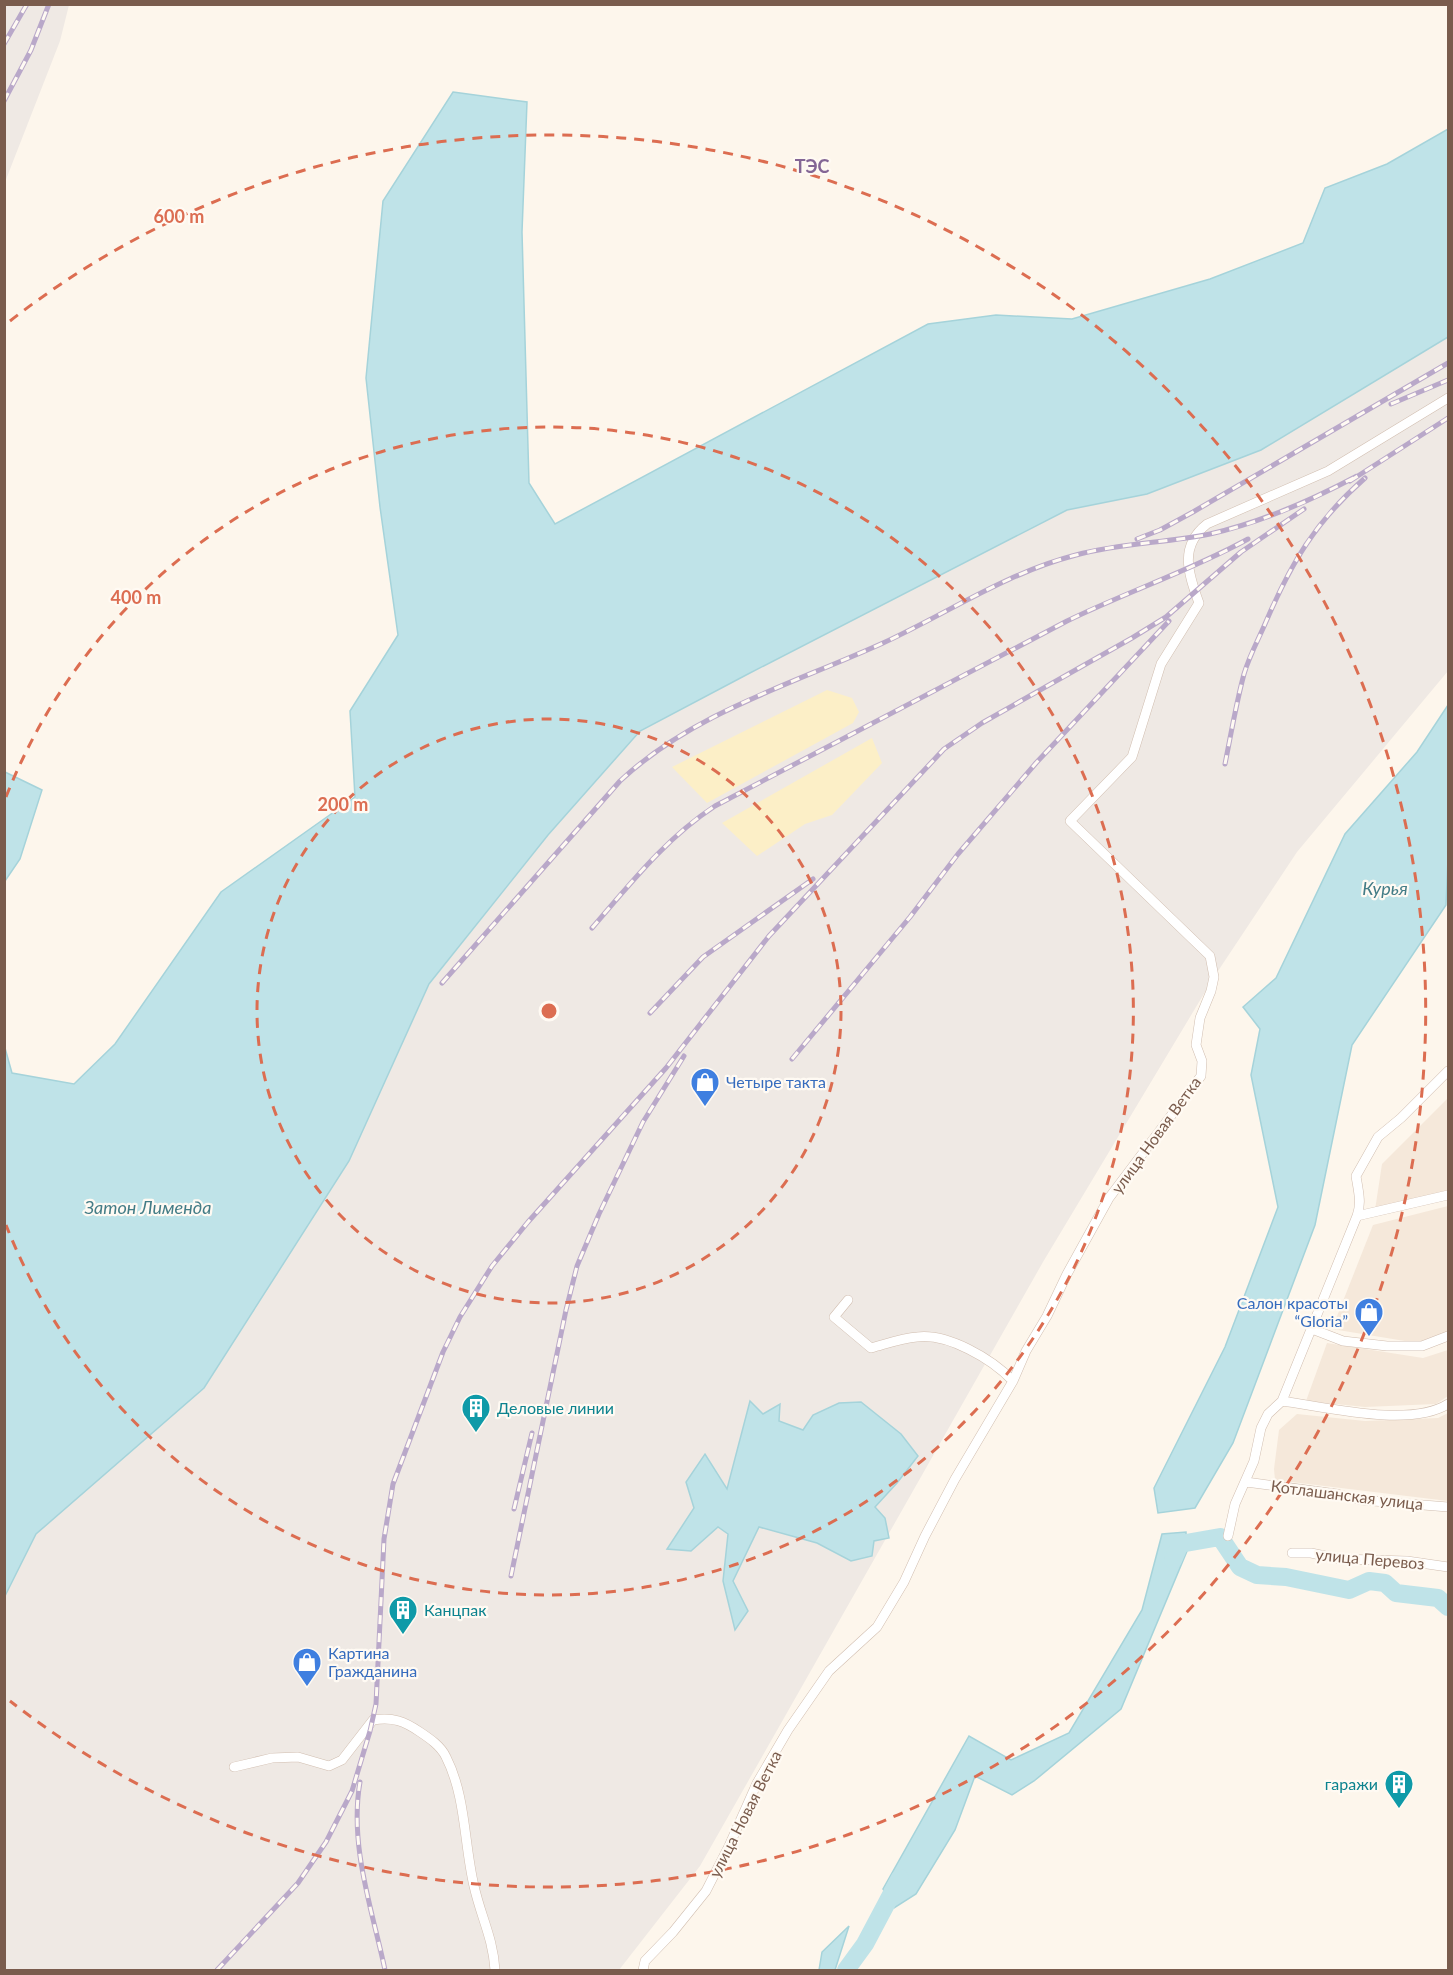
<svg xmlns="http://www.w3.org/2000/svg" width="1453" height="1975" font-family="Lato,sans-serif">
  <style>
    .residential { fill: #f5e8da }
    .industrial { fill: #efe9e4 }
    .sand { fill: #fcefc7 }
    .water { fill: #bfe3e8; stroke: #a5d3da; stroke-width: 1.5 }
    .lines { fill: none; stroke-linecap: round; stroke-linejoin: round }
    .river { stroke: #bfe3e8; stroke-width: 18 }
    .street-casing { stroke: #d1beb0; stroke-width: 10 }
    .street { stroke: #fff; stroke-width: 9 }
    .rail-casing { stroke: #b9a8c9; stroke-width: 5 }
    .rail { stroke: #fffaf3; stroke-width: 3; stroke-dasharray: 9; stroke-linecap: butt }
    .ring { fill: none; stroke: #dc6d51; stroke-width: 3; stroke-dasharray: 10 8 }
    .labels { text-anchor: middle; stroke-width: 4.5; stroke-linejoin: round; paint-order: stroke }
    .shop-label { font-size: 16px; fill: #366cbe; stroke: #fffaf3; text-anchor: start }
    .street-label { font-size: 16px; fill: #7a5c4d; stroke: #fffaf3 }
    .culture-label { font-size: 16px; fill: #0d838f; stroke: #fffaf3; text-anchor: start }
    .neighbourhood-label { font-size: 18px; font-weight: bold; fill: #846695; stroke: #fffaf3 }
    .water-label { font-size: 18px; font-style: italic; fill: #437c86; stroke: #fffaf3 }
    .centre { fill: #dc6d51; stroke: #fffaf3; stroke-width: 3 }
    .ring-label { font-size: 18px; text-anchor: middle; font-weight: bold; fill: #dc6d51; stroke: #fffaf3; stroke-width: 4.5; stroke-linejoin: round; paint-order: stroke }
  </style>
  <rect width="100%" height="100%" fill="#fdf6ec"/>
  <!-- residential -->
  <path class="residential" d="M1448,1098V1190L1375,1210L1382,1164Z
    M1448,1206V1334L1423,1344L1332,1329L1373,1225Z
    M1327,1343L1423,1358L1448,1350V1396L1436,1404L1365,1407L1306,1401Z
    M1448,1413V1501L1275,1480L1274,1469L1279,1430L1297,1414L1365,1421L1438,1418Z"/>
  <!-- industrial -->
  <path class="industrial" d="M5,4L69,5L60,41L5,182Z
    M1448,337V671L1297,852L1214,977L1043,1262L700,1866L619,1970H5L4,1596L36,1534L204,1388L349,1161L429,985L548,835L640,731L748,674L1067,510L1147,494L1261,450Z"/>
  <!-- sand -->
  <path class="sand" d="M827,690L852,698L859,712L853,723L707,803L672,767Z
    M872,738L882,763L832,815L805,824L757,856L722,823Z"/>
  <!-- water -->
  <path class="water" d="M453,92L527,102L522,232L529,483L555,524L928,324L996,315L1072,319L1210,279L1303,243L1325,188L1387,164L1448,129V337L1261,450L1147,494L1067,510L748,674L640,731L548,835L429,984L349,1161L204,1388L36,1534L5,1596V1048L12,1073L74,1084L115,1044L221,892L355,797L350,711L398,635L380,507L366,378L383,201Z
    M1448,705V859L1446,905L1352,1045L1315,1225L1233,1443L1195,1508L1158,1513L1154,1488L1225,1347L1278,1207L1251,1075L1260,1029L1243,1007L1276,978L1345,834L1417,752Z
    M5,772L42,790L20,859L5,881Z
    M750,1401L763,1414L780,1404L779,1421L803,1430L813,1415L839,1403L861,1402L901,1434L918,1456L897,1483L875,1507L885,1518L889,1538L874,1541L872,1556L851,1561L817,1543L759,1527L733,1581L748,1611L735,1630L723,1581L728,1534L718,1527L691,1551L667,1549L694,1508L686,1482L705,1454L727,1489Z
    M1186,1532L1187,1551L1121,1709L1034,1781L1012,1795L975,1776L955,1830L916,1894L894,1908L883,1889L969,1736L1011,1760L1069,1733L1142,1610L1162,1534Z
    M849,1926L835,1970H819L822,1952Z"/>
  <g class="lines">
    <!-- river -->
    <path class="river" d="M1173,1560L1180,1544L1220,1537L1240,1567L1257,1575L1286,1577L1349,1590L1369,1581L1385,1583L1396,1593L1438,1598L1448,1607
      M846,1970L865,1944L900,1878"/>
    <!-- street casing -->
    <g class="street-casing">
      <path id="street" d="M1357,1216L1448,1195
        M1312,1329L1343,1341L1387,1346H1422L1448,1336
        M1013,1381L1026,1351L1047,1316L1067,1274L1109,1198L1201,1076L1202,1061L1196,1045L1200,1018L1211,991L1214,977L1210,956L1070,821L1132,757L1161,664L1199,603C1188,573 1179,546 1207,524L1328,471L1448,398
        M1282,1401C1326,1407 1410,1428 1448,1404
        M1246,1482L1337,1494L1361,1500L1448,1507
        M1228,1536L1235,1504L1254,1461L1261,1428L1268,1414L1282,1401L1357,1216C1362,1203 1358,1189 1356,1176L1378,1137L1401,1118L1448,1071
        M1292,1553H1311L1340,1559L1407,1561L1448,1567
        M234,1767L272,1758L298,1757L329,1766L342,1760L373,1720C393,1717 404,1721 420,1732C429,1738 441,1746 446,1757C466,1796 464,1844 474,1886C481,1917 493,1938 495,1970
        M643,1970L645,1961L673,1932L706,1891L729,1846L757,1783L788,1730L829,1671L877,1627L904,1582L925,1536L955,1479L1013,1381C992,1359 948,1333 917,1337C902,1338 886,1344 871,1348L834,1317L848,1300"/>
    </g>
    <!-- street -->
    <use href="#street" class="street"/>
    <!-- rail casing -->
    <g class="rail-casing">
      <path id="rail" d="M4,44L27,4
        M4,101L31,50L49,4
        M1391,404L1448,380
        M1350,481L1448,418
        M1137,539L1160,530L1193,512L1448,363
        M1225,764C1231,734 1236,704 1244,674C1249,657 1258,640 1265,624C1291,563 1315,522 1365,478
        M592,928C630,884 666,838 715,806L1067,621C1126,592 1190,571 1248,539
        M442,983L620,781C694,712 793,684 883,643C948,613 1006,573 1076,555C1120,543 1166,543 1210,534C1263,522 1310,501 1357,476
        M650,1013L703,957L813,879
        M792,1059L910,917L958,854L1036,763L1169,621
        M514,1509L532,1433
        M511,1576L566,1310L577,1266L599,1214L643,1122L684,1056
        M360,1782C349,1845 372,1909 385,1970
        M217,1970L298,1883L326,1842L352,1791L370,1731L376,1704L384,1539L393,1484L443,1352L460,1317L492,1266L528,1222L666,1068L769,936L944,749L982,723L1132,638L1166,617L1241,552L1304,509"/>
    </g>
    <!-- rail -->
    <use href="#rail" class="rail"/>
  </g>
  <!-- distance rings -->
  <g class="ring">
    <circle cx="549" cy="1011" r="292"/>
    <path d="M6 797A584 584 0 1 1 6 1225"/>
    <path d="M10 321A876 876 0 1 1 10 1701"/>
  </g>
  <!-- icons -->
  <defs>
    <g id="shop-pin" transform="scale(1.5)"><path d="M0 17L-7.5 6A9.5 9.5 0 1 1 7.5 6Z" fill="#3f7fe0" stroke="#fffaf3"/><path d="M-5-2.5h2.3a2.7 3.5 0 0 1 5.4 0H5L5.5 6h-11ZM-1.5-2.5h3a1.5 2.3 0 0 0-3 0Z" fill="#fff"/></g>
    <g id="building-pin" transform="scale(1.5)"><path d="M0 17L-7.5 6A9.5 9.5 0 1 1 7.5 6Z" fill="#0f9aa8" stroke="#fffaf3"/><path d="M-4-6H4V6H1V3H-1V6H-4ZM-2.5-4.3h1.7v1.8h-1.7ZM.8-4.3h1.7v1.8H.8ZM-2.5-1h1.7V.8h-1.7ZM.8-1h1.7V.8H.8Z" fill="#fff"/></g>
  </defs>
  <g fill-rule="evenodd">
    <use href="#shop-pin" x="705" y="1082"/>
    <use href="#shop-pin" x="1369" y="1312"/>
    <use href="#building-pin" x="476" y="1408"/>
    <use href="#building-pin" x="403" y="1610"/>
    <use href="#shop-pin" x="307" y="1662"/>
    <use href="#building-pin" x="1399" y="1784"/>
  </g>
  <g class="labels">
    <!-- shop labels -->
    <g class="shop-label">
      <text x="726" y="1088">Четыре такта</text>
      <text x="1348" y="1309" text-anchor="end">Салон красоты<tspan x="1348" dy="18">“Gloria”</tspan></text>
      <text x="328" y="1659">Картина<tspan x="328" dy="18">Гражданина</tspan></text>
    </g>
    <!-- street labels -->
    <g class="street-label">
      <text transform="translate(1156 1135) rotate(-54)" y="6">улица Новая Ветка</text>
      <text transform="translate(1347 1495) rotate(7)" y="6">Котлашанская улица</text>
      <text transform="translate(1370 1559) rotate(5)" y="6">улица Перевоз</text>
      <text transform="translate(745 1814) rotate(-63)" y="6">улица Новая Ветка</text>
    </g>
    <!-- culture labels -->
    <g class="culture-label">
      <text x="497" y="1414">Деловые линии</text>
      <text x="424" y="1616">Канцпак</text>
      <text x="1378" y="1790" text-anchor="end">гаражи</text>
    </g>
    <!-- neighbourhood labels -->
    <g class="neighbourhood-label">
      <text x="812" y="173">ТЭС</text>
    </g>
    <!-- water labels -->
    <g class="water-label">
      <text x="1385" y="895">Курья</text>
      <text x="148" y="1214">Затон Лименда</text>
    </g>
  </g>
  <circle cx="549" cy="1011" r="9" class="centre"/>
  <g class="ring-label">
    <text x="179" y="223">600 m</text>
    <text x="136" y="604">400 m</text>
    <text x="343" y="811">200 m</text>
  </g>
  <!-- border -->
  <rect width="1453" height="1975" fill="none" stroke="#7a5c4d" stroke-width="12"/>
</svg>
